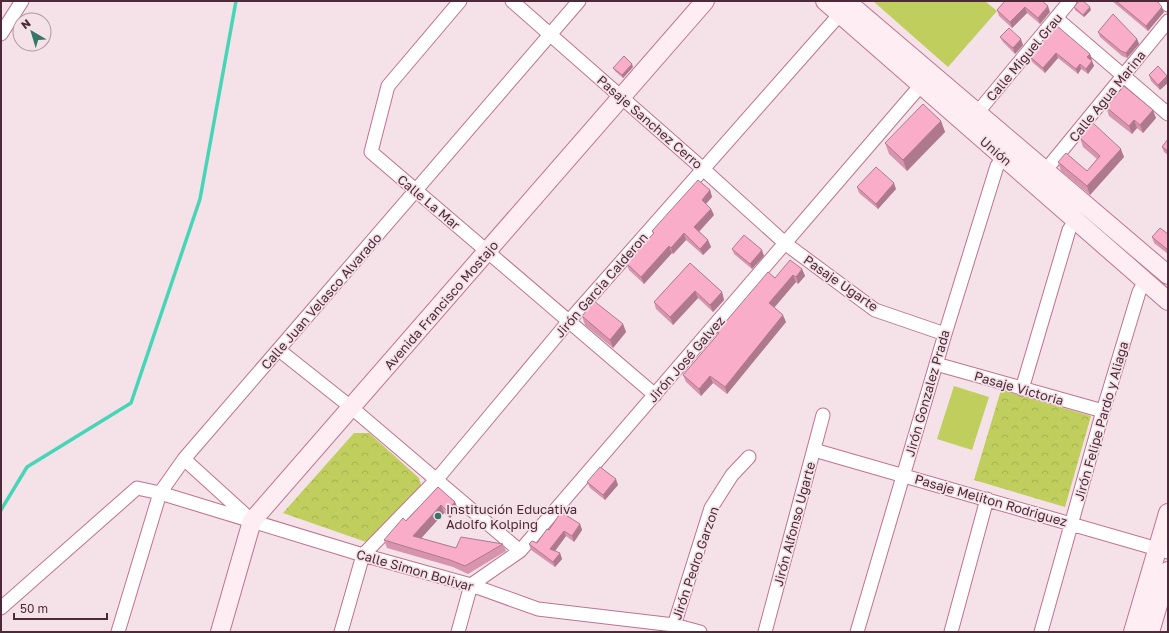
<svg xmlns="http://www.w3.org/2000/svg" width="1169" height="633" font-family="'Golos Text',sans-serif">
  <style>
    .grass { fill: #bfce5c }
    .park { fill: url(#park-crowns) }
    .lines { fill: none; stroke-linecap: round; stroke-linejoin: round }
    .stream { stroke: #47d5b7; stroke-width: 3.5 }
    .street-casing { stroke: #c07290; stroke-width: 15 }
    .secondary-casing { stroke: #c07290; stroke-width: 20 }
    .street { stroke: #fff; stroke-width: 13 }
    .secondary { stroke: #feedf3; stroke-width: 18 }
    .wall { fill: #d795ad }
    .shaded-wall { fill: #af798d }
    .building { fill: #faadc9; stroke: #af798d }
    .poi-dot { fill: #347667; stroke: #f4e2e8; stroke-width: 1.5 }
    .labels { text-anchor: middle; stroke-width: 3.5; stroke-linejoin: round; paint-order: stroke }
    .street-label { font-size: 13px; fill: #4c2a37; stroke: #f4e2e8 }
    .poi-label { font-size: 13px; fill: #4c2a37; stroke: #f4e2e8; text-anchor: start }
  </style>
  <defs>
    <pattern id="park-crowns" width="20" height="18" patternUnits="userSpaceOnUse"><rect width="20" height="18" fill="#bfce5c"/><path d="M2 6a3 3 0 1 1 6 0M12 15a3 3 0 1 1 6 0" fill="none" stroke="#a6b151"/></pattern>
  </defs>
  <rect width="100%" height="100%" fill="#f4e2e8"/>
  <!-- grass -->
  <path class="grass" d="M873,1H985L997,11L948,67Z
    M954,386L989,397L972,450L937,439Z"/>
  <!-- park -->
  <path class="park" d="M1001,390L1091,416L1065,507L974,480Z
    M354,433H369L419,478L422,488L369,543L283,513Z"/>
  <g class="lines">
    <!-- stream -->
    <path class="stream" d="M1,510L27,467L131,403L200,199L236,1"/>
    <!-- street casing -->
    <g class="street-casing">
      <path id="street" d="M460,1L388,86L371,152L655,395
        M512,1L703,169L786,244L875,310L945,334
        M1164,1L1168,5
        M1056,18L1168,114
        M1,34L22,1
        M977,113L1070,1
        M1045,171L1168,21
        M279,350L352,408L520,551
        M936,364L1103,411
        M1022,389L1069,230L1075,221
        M814,450L1168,552
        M184,459L250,519
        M1,608L137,488L160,493L363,555L471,585L538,609L674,625L700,632
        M118,632L160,493L184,459L579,1
        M341,632L363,555L437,479L569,321L840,14
        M458,632L471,585L520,551L921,85
        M672,632L711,508L732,475L749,457
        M765,632L823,415
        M857,632L945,334L997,166L1003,157
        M951,632L987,499
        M1041,632L1103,411L1139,292L1145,281"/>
    </g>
    <!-- secondary casing -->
    <g class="secondary-casing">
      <path id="secondary" d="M825,1L1168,301
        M846,1L1168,275
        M220,632L252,521L705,1
        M1133,632L1168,513
        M1150,632L1168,571"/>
    </g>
    <!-- street -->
    <use href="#street" class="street"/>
    <!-- secondary -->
    <use href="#secondary" class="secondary"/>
  </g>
  <!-- wall -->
  <path class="wall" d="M1005,1L1050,12L1040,24L1027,13L1012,28L999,16L997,10Z
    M1112,1H1157L1164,12L1148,31Z
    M1074,7L1091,10L1084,17L1075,10Z
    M1056,25L1090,54L1092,59L1091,60L1092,61L1094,66L1088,74L1081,69L1078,74L1058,58L1045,73L1031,61L1029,56Z
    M1098,32L1137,39L1139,44L1127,58L1122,56L1100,37Z
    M1000,37L1023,45L1015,54L1003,42Z
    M1158,66L1160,90L1151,81L1149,75Z
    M633,67L623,78L615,71L613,68Z
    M1106,107L1156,118L1143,133L1137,128L1132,134L1109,116Z
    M941,121L945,132L907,171L889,154L885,143Z
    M1080,138L1124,157L1090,195L1061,171L1058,162L1087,171L1097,159L1083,147Z
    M1168,139V155L1164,152L1162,147Z
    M857,187L896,189L878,209L859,193Z
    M710,190L712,197L706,204L711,209L714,215L699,231L708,240L711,247L703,255L686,240L673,254L672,253L644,284L629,270L626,263L653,234L652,231Z
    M1168,234V254L1154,243L1152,237Z
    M732,249L764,256L752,269L734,254Z
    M690,263L722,292L724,300L713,312L698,298L673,325L656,309L654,302Z
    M802,269L805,276L798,284L796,282L774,308L786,322L727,394L713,383L701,396L686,382L683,375L718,335L717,332L775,278Z
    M582,316L623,324L626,332L613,348L585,325Z
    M587,482L618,485L605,500L590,488Z
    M438,487L455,502L458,509L450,518L444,513L421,538L456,548L503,544L506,551L468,574L453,567L387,548L384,540L406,521Z
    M580,524L582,530L574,542L566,536L555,551L560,553L562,559L555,567L531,550L529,544L537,543L549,530Z"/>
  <!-- shaded-wall -->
  <path class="shaded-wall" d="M1048,6L1050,12L1040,24L1038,18Z
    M1025,7L1027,13L1012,28L1010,22Z
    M1090,7L1091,10L1084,17L1083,15Z
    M1162,7L1164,12L1148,31L1146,26Z
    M1021,39L1023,45L1015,54L1013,48Z
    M1137,39L1139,44L1127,58L1126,53Z
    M1056,53L1058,58L1045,73L1043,68Z
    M1090,54L1092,59L1089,62L1087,57Z
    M1092,61L1094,66L1088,74L1086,69Z
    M632,64L633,67L623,78L622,75Z
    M1080,64L1081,69L1078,74L1076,69Z
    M1167,76L1168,83L1160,90L1158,85Z
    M1153,110L1156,118L1143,133L1140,125Z
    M1134,120L1137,128L1132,134L1129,126Z
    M941,121L945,132L907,171L903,160Z
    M1121,149L1124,157L1090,195L1087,186Z
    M894,183L896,189L878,209L876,204Z
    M710,190L712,197L704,206L702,200Z
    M711,209L714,215L697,234L694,227Z
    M684,233L686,240L673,254L671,248Z
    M708,240L711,247L703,255L700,249Z
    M669,246L672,253L644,284L641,277Z
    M762,250L764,256L752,269L750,264Z
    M802,269L805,276L798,284L796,277Z
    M793,275L796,282L772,310L769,303Z
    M695,291L698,298L673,325L670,317Z
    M722,292L724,300L713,312L710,305Z
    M783,315L786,322L727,394L725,387Z
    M623,324L626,332L613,348L610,340Z
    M710,376L713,383L701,396L699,389Z
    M616,479L618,485L605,500L603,495Z
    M455,502L458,509L450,518L447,511Z
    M441,505L444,513L416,544L413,536Z
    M580,524L582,530L574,542L572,536Z
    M564,531L566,536L552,555L550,549Z
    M560,553L562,559L555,567L553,562Z"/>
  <!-- building -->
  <path class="building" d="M1005,1H1042L1048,6L1038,18L1025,7L1010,22L997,10Z
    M1079,1H1083L1090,7L1083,15L1074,7Z
    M1116,1H1157L1162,7L1146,26Z
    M1113,14L1137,39L1126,53L1121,51L1098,32Z
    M1056,25L1090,54L1087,57L1092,61L1086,69L1080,64L1076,69L1056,53L1043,68L1029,56Z
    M1009,28L1021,39L1013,48L1000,37Z
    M624,56L632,64L622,75L613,68Z
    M1158,66L1167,76L1158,85L1149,75Z
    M1124,86L1153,110L1140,125L1134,120L1129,126L1106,107Z
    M923,104L941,121L903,160L885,143Z
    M1093,123L1121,149L1087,186L1058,162L1066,153L1087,171L1100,156L1080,138Z
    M1168,139V151L1162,147Z
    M876,167L894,183L876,204L857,187Z
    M698,180L710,190L702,200L711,209L694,227L708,240L700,249L684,233L671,248L669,246L641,277L626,263L654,233L652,231Z
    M1160,228L1168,234V250L1152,237Z
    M744,235L762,250L750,264L732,249Z
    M790,260L802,269L796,277L793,275L769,303L783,315L725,387L710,376L699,389L683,375L719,333L717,332L768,272L775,278Z
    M690,263L722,292L710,305L695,291L670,317L654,302Z
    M594,301L623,324L610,340L582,316Z
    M600,467L616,479L603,495L587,482Z
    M438,487L455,502L447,511L441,505L413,536L456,548L461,537L503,544L465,566L450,560L384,540L403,518L406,521Z
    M561,512L580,524L572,536L564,531L550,549L560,553L553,562L529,544L532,541L537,543L547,529L549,530Z"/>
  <!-- markers -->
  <circle class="poi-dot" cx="438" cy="516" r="4"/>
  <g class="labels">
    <!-- street labels -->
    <g class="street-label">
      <text transform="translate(1024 57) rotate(-50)" y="5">Calle Miguel Grau</text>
      <text transform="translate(1107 96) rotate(-51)" y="5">Calle Agua Marina</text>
      <text transform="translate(650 122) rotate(41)" y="5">Pasaje Sanchez Cerro</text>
      <text transform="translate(996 151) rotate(41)" y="5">Unión</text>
      <text transform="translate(429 202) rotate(40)" y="5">Calle La Mar</text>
      <text transform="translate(841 283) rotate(35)" y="5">Pasaje Ugarte</text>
      <text transform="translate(601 285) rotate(-49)" y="5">Jirón Garcia Calderon</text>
      <text transform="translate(321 301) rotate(-49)" y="5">Calle Juan Velasco Alvarado</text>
      <text transform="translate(441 305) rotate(-49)" y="5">Avenida Francisco Mostajo</text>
      <text transform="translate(686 359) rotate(-49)" y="5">Jirón José Galvez</text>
      <text transform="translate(1019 388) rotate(16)" y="5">Pasaje Victoria</text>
      <text transform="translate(927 393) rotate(-74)" y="5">Jirón Gonzalez Prada</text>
      <text transform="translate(1101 421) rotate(-74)" y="5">Jirón Felipe Pardo y Aliaga</text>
      <text transform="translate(991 500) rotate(16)" y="5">Pasaje Meliton Rodriguez</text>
      <text transform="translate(794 524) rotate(-75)" y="5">Jirón Alfonso Ugarte</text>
      <text transform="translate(695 563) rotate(-71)" y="5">Jirón Pedro Garzon</text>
      <text transform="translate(415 570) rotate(16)" y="5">Calle Simon Bolivar</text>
    </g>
    <!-- poi labels -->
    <g class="poi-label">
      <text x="446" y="514">Institución Educativa<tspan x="446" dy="15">Adolfo Kolping</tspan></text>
    </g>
  </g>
  <!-- border -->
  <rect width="1169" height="633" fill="none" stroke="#4c2a37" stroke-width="4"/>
  <!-- north arrow -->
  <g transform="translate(32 32) rotate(322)"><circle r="19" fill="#f4e2e8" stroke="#b198a1"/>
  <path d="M0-3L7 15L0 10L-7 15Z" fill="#347667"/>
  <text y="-6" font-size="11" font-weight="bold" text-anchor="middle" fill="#4c2a37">N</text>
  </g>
  <!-- scale -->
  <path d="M14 613v6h93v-6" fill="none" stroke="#4c2a37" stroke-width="2"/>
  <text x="20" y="613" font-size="12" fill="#4c2a37" stroke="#f4e2e8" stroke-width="3" paint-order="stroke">50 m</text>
</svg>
